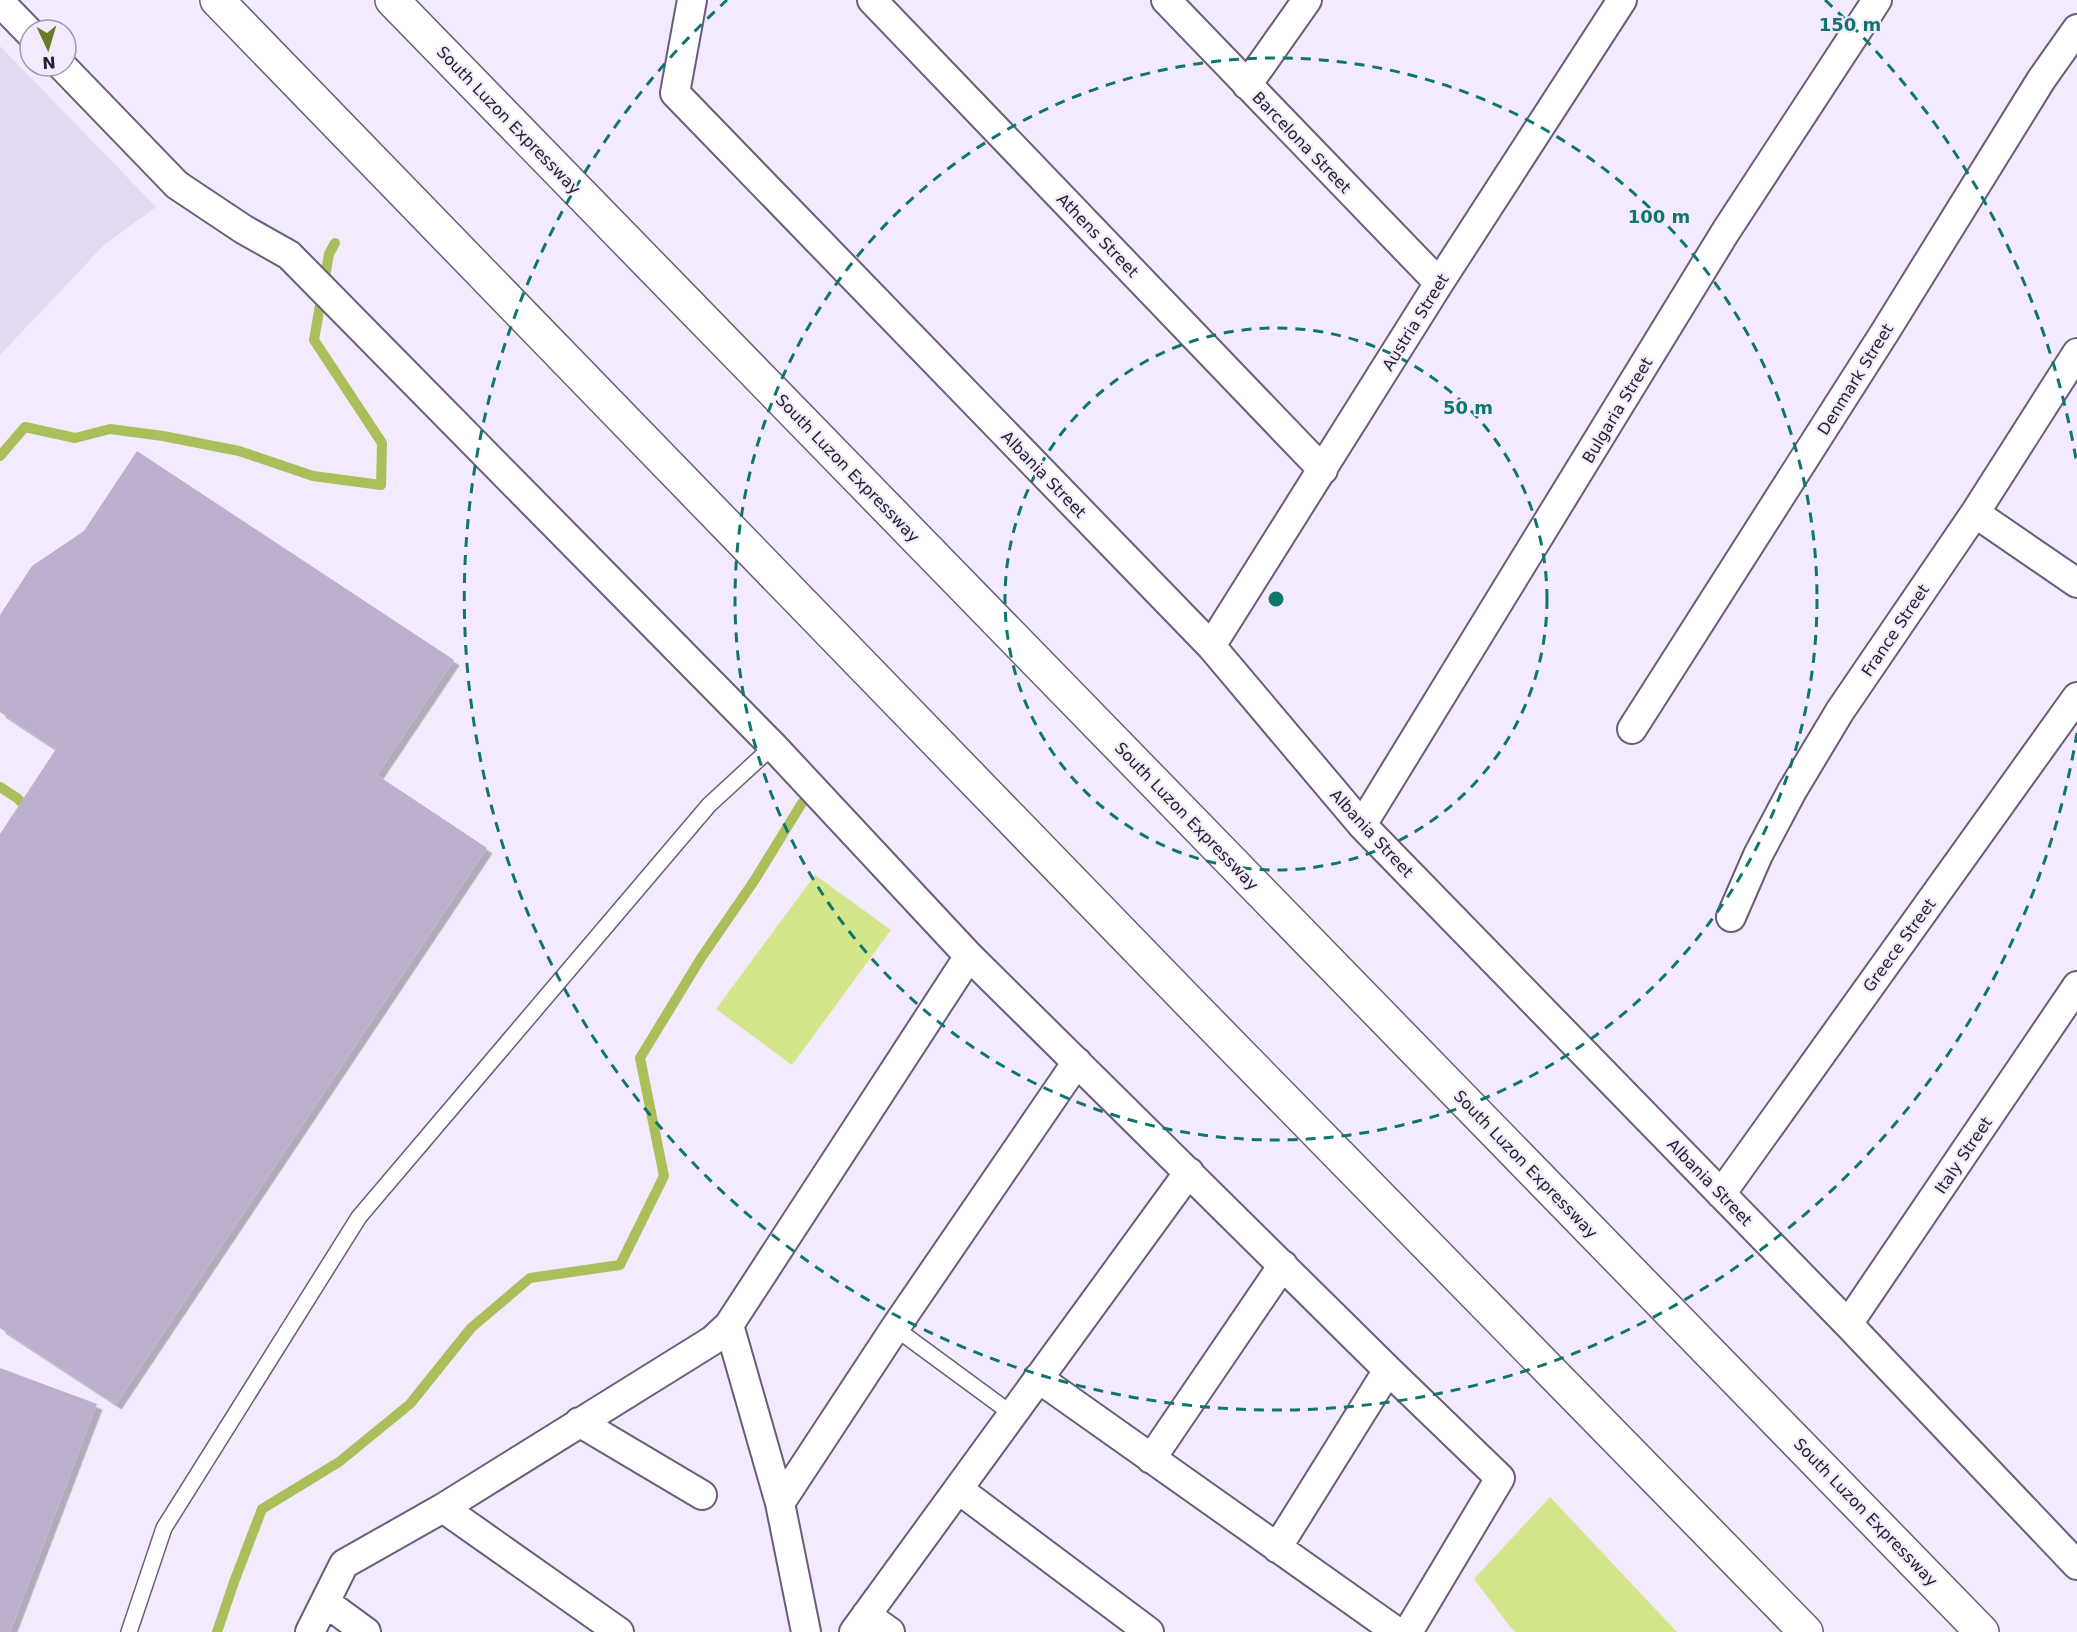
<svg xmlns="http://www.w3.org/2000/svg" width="2077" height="1632" font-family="'DejaVu Sans',sans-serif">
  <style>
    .built { fill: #e4daf2 }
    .green { fill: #d3e78a }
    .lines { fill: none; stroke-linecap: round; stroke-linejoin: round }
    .stream { stroke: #aabe5a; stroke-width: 10 }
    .building { fill: #bdafce; filter: url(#shadow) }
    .lane-casing { stroke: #6a5d79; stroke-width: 18 }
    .street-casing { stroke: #6a5d79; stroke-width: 32 }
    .highway-casing { stroke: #6a5d79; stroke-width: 36 }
    .lane { stroke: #fff; stroke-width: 15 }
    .street { stroke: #fff; stroke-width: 28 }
    .highway { stroke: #fff; stroke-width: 33 }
    .ring { fill: none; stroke: #0f766e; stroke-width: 3; stroke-dasharray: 10 8 }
    .labels { text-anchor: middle; stroke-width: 4.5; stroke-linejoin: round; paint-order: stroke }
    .street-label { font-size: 16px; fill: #26212d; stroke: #f3eafe }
    .centre { fill: #0f766e; stroke: #f3eafe; stroke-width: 3 }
    .ring-label { font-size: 18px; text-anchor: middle; font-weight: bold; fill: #0f766e; stroke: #f3eafe; stroke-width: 4.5; stroke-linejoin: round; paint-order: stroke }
  </style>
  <defs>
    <filter id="shadow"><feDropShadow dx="5.5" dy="5.5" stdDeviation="0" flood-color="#0004"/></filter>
  </defs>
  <rect width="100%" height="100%" fill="#f3eafe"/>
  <!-- built -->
  <path class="built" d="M0,46L156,207L104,245L0,355Z"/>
  <!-- green -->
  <path class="green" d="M815,875L891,930L792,1065L716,1009Z
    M1550,1497L1677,1632H1516L1511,1628L1474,1579Z"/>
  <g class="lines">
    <!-- stream -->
    <path class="stream" d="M0,456L25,427L75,438L110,429L163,436L239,451L313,476L381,485L382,443L314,340L329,254L335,243
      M0,787L17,798L30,811
      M217,1632L234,1582L262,1509L339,1462L410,1404L471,1328L530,1278L620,1265L664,1176L640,1058L701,958L754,881L802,803"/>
  </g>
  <!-- building -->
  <path class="building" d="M137,451L454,660L377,775L487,848L116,1404L0,1328V834L56,749L0,712V615L32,566L84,531Z
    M0,1368L97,1404L10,1632H0Z"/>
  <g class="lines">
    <!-- lane casing -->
    <g class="lane-casing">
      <path id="lane" d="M895,1328L1012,1414
        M129,1632L164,1528L359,1217L709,805L773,746"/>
    </g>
    <!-- street casing -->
    <g class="street-casing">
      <path id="street" d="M692,0L675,93L1211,646L1362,825L1848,1324L2077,1565
        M872,0L1323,470
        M1166,0L1439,283
        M0,2L30,33
        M62,66L177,185L243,229L289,255L773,746L969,956L1388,1370L1500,1478L1408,1632
        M1247,85L1307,0
        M1975,513L2077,583
        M1211,646L1439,283L1622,0
        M1632,729L1885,332L2041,80L2077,29
        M1362,825L1726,231L1877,0
        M1731,917L1758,855L1792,791L1840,711L1975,513L2077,353
        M1721,1194L2077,697
        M1848,1324L2077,986
        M729,1325L780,1503L806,1632
        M1038,1378L1397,1632
        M579,1422L702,1495
        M1151,1459L1283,1265
        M958,1489L1149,1632
        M780,1503L895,1328L1077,1062
        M443,1508L619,1632
        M1277,1548L1388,1370
        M325,1602L366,1632
        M866,1615L890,1632
        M310,1632L344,1564L443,1508L713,1340L729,1325L969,956
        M854,1632L1189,1172"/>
    </g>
    <!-- highway casing -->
    <g class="highway-casing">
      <path id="highway" d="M217,0L1194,1007L1806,1632
        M392,0L1982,1632"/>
    </g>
    <!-- lane -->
    <use href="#lane" class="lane"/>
    <!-- street -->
    <use href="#street" class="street"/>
    <!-- highway -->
    <use href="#highway" class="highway"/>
  </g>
  <!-- distance rings -->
  <g class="ring">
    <circle cx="1276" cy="599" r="271"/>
    <circle cx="1276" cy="599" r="541"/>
    <path d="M2077 733A812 812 0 1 1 727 0M1825 0A812 812 0 0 1 2077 465"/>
  </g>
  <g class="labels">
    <!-- street labels -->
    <g class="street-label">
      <text transform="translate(509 120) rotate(46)" y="6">South Luzon Expressway</text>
      <text transform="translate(1302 142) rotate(46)" y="6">Barcelona Street</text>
      <text transform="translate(1098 235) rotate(46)" y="6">Athens Street</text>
      <text transform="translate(1415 322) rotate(-58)" y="6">Austria Street</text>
      <text transform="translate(1855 379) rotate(-58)" y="6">Denmark Street</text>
      <text transform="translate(1617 410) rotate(-59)" y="6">Bulgaria Street</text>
      <text transform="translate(848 468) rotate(46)" y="6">South Luzon Expressway</text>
      <text transform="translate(1044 474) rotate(46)" y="6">Albania Street</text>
      <text transform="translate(1895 630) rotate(-56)" y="6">France Street</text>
      <text transform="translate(1187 816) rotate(46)" y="6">South Luzon Expressway</text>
      <text transform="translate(1372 833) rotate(47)" y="6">Albania Street</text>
      <text transform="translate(1899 945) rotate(-54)" y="6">Greece Street</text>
      <text transform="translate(1963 1155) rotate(-56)" y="6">Italy Street</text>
      <text transform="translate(1526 1164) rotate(46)" y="6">South Luzon Expressway</text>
      <text transform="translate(1710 1182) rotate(46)" y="6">Albania Street</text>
      <text transform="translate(1866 1512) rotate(46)" y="6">South Luzon Expressway</text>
    </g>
  </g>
  <circle cx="1276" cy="599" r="9" class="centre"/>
  <g class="ring-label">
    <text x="1850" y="31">150 m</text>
    <text x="1659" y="223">100 m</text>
    <text x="1468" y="414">50 m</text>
  </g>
  <!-- north arrow -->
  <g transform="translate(48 48) rotate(176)"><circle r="28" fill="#f3eafe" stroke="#a19aaa" stroke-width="1.5"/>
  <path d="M0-4.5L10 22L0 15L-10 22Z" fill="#6c7b28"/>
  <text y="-9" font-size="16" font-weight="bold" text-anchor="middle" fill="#26212d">N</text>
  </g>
</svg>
